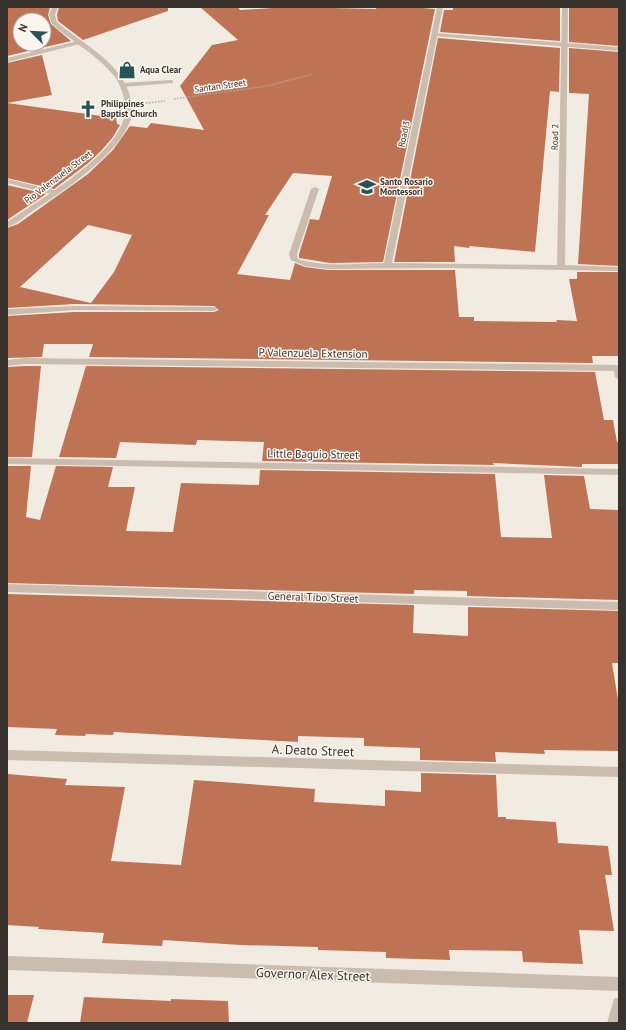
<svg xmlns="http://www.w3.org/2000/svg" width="626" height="1030" font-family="'PT Sans',sans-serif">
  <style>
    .building { fill: #be7354; fill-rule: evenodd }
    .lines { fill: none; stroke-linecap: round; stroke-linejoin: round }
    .path { stroke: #b6a698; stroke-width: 1.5; stroke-dasharray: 1.5 1.5; stroke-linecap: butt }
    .service { fill: #cabcae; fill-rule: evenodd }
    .minor { fill: #cabcae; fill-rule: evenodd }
    .tertiary { fill: #cabcae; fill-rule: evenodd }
    .labels { text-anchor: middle; stroke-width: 3; stroke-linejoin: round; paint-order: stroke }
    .far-poi-label { font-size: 9px; font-weight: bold; fill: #39312c; stroke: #faf5ee; text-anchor: start }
    .far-street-label { font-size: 9px; fill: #39312c; stroke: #faf5ee }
    .street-label { font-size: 11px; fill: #39312c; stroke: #faf5ee }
    .near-street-label { font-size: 13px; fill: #39312c; stroke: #faf5ee }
  </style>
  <rect width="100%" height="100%" fill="#f2ebe2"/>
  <!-- building -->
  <path class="building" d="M7,7H50L48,15L51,24L71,41L7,56ZM20,20H44V44H20Z
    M59,7H168V11L83,40L58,21L57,15Z
    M200,7H238L240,10L289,7L376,9L377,7H408L435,9L383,262L330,263L299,258V254L310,219L319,220L332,176L293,173L265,215H269L237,274L290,280L295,263L305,267L328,270H455L459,317H474V321L557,322L556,320L577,321L569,279H577V272H619V356H592L593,363L89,357L93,344H44L42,357L7,358V316L75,312H214L219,310L214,306L75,304L7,308V228L18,224L88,174L113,150L130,126L147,128L151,123L204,130L180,86L212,45L238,40ZM88,225L132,235L114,272L91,303L20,287Z
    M453,7H560V41L440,32L444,10H453Z
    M569,7H619V46L569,42Z
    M438,38L560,48L559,92L550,91L535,252L470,246L469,248L454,246L455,262H394Z
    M569,48L619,52V266L578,264L589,94L569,93Z
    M42,55L52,95L7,103V63Z
    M7,103L116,118L117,124L120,125L113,137L101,151L87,164L54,189L7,178Z
    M7,185L46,194L7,220Z
    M25,366H41L32,457H7V367Z
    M86,366L595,372L604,420H613L617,442H619V464H582V467L493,463L494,465L262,461L264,442L197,440L196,445L120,442L116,458L59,457Z
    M7,466H31L26,517L40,520L56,466L113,467L108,487H135L126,531L173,532L181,483L259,485L260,470L495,474L501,537L552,538L544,475L584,476L590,509L619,510V600L467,596V591L414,590V594L7,583Z
    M7,594L414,605L413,633L468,636V607L619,611V663H612L619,706V751L544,750L545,754L495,752L496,762L420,760V748L364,746V738L298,736V742L114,732L113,735L86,734L85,736L55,735L57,729L7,727Z
    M421,773L496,775L498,817H506V819L556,822L558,843L608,846L612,875H605L614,931L579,930L583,964L523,962L522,951L449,950L450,960L386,958V952L318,950V947L241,945L163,940L162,946L102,943L104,933L38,929L39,927L7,925V774L67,779L65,785L125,787L111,861L181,865L194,780L315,789L314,802L385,806V790L421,792Z
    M7,995H34L27,1023H7Z
    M84,997L171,1001V999L228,1001L229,1023H80Z"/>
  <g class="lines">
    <!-- path -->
    <path class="path" d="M174,99L267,86L313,74
      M146,103L165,101"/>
    <!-- service -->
    <path class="service" d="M435,33L619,47V51L433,36L432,35Z
      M171,80L173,81V83L122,87L119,85L122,83Z
      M75,306L214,307L218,309L214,311L75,310L7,315V309Z"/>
    <!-- minor -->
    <path class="minor" d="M437,7H443L392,263L557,265L562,7H568L565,265L619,267V271L446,268L328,269L305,266L291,260L289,254L311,189L315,187L319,189L297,254L298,259C326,268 356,263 384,263Z
      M78,41L81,43L80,44L7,62V58Z
      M7,179L58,191L59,193L55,195L7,183Z
      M617,365L619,366V380L615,377L613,368Z
      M7,458L619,469V475L7,464Z
      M7,584L619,602V610L7,592Z
      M7,750L619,767V777L7,760Z
      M7,956L619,977V991L7,970Z
      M619,997V1023H607L614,999Z"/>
    <!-- tertiary -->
    <path class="tertiary" d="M52,7H58L55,15L57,22C80,42 115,59 127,88C132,99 134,113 129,124C114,158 63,191 33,211C25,216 16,225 7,227V222C41,199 106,161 122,124C128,109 124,90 115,77C98,55 72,42 52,24L49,15Z
      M25,358L619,365V371L25,364L7,366V360Z"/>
  </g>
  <!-- icons -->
  <defs>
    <g id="shop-bare" transform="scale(1.38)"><path d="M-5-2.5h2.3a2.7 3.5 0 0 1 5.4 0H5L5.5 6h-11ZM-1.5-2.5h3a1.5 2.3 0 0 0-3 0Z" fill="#245358" stroke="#faf5ee" stroke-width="2.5" paint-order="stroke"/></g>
    <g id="church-bare" transform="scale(1.38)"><path d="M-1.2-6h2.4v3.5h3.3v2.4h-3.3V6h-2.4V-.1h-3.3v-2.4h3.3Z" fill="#245358" stroke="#faf5ee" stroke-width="2.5" paint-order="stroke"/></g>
    <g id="school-bare" transform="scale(1.38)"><path d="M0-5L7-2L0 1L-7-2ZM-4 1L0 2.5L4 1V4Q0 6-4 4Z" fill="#245358" stroke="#faf5ee" stroke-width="2.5" paint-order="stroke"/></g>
  </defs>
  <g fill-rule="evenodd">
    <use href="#shop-bare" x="127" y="70"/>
    <use href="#church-bare" x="88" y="109"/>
    <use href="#school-bare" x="367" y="187"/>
  </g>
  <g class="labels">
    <!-- far-poi labels -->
    <g class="far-poi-label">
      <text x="140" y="73">Aqua Clear</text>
      <text x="101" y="107">Philippines<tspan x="101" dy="10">Baptist Church</tspan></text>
      <text x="380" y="185">Santo Rosario<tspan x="380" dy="10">Montessori</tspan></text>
    </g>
    <!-- far-street labels -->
    <g class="far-street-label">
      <text transform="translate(220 86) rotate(-8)" y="3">Santan Street</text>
      <text transform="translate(404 134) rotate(-78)" y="3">Road 3</text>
      <text transform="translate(555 137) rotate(-89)" y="3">Road 2</text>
      <text transform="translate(58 177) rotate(-37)" y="3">Pio Valenzuela Street</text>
    </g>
    <!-- street labels -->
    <g class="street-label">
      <text transform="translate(313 353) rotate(1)" y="4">P. Valenzuela Extension</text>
      <text transform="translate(313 454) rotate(1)" y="4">Little Baguio Street</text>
      <text transform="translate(313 597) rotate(2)" y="4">General Tibo Street</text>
    </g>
    <!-- near-street labels -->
    <g class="near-street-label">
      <text transform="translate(313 750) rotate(2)" y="5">A. Deato Street</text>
      <text transform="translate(313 974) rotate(2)" y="5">Governor Alex Street</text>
    </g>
  </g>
  <!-- border -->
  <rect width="626" height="1030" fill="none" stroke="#39312c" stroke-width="16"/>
  <!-- north arrow -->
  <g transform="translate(32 32) rotate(294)"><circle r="19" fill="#faf5ee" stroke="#ada7a0"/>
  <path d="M0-3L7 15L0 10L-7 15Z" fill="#245358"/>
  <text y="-6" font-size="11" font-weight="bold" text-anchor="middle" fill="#39312c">N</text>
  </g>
</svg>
